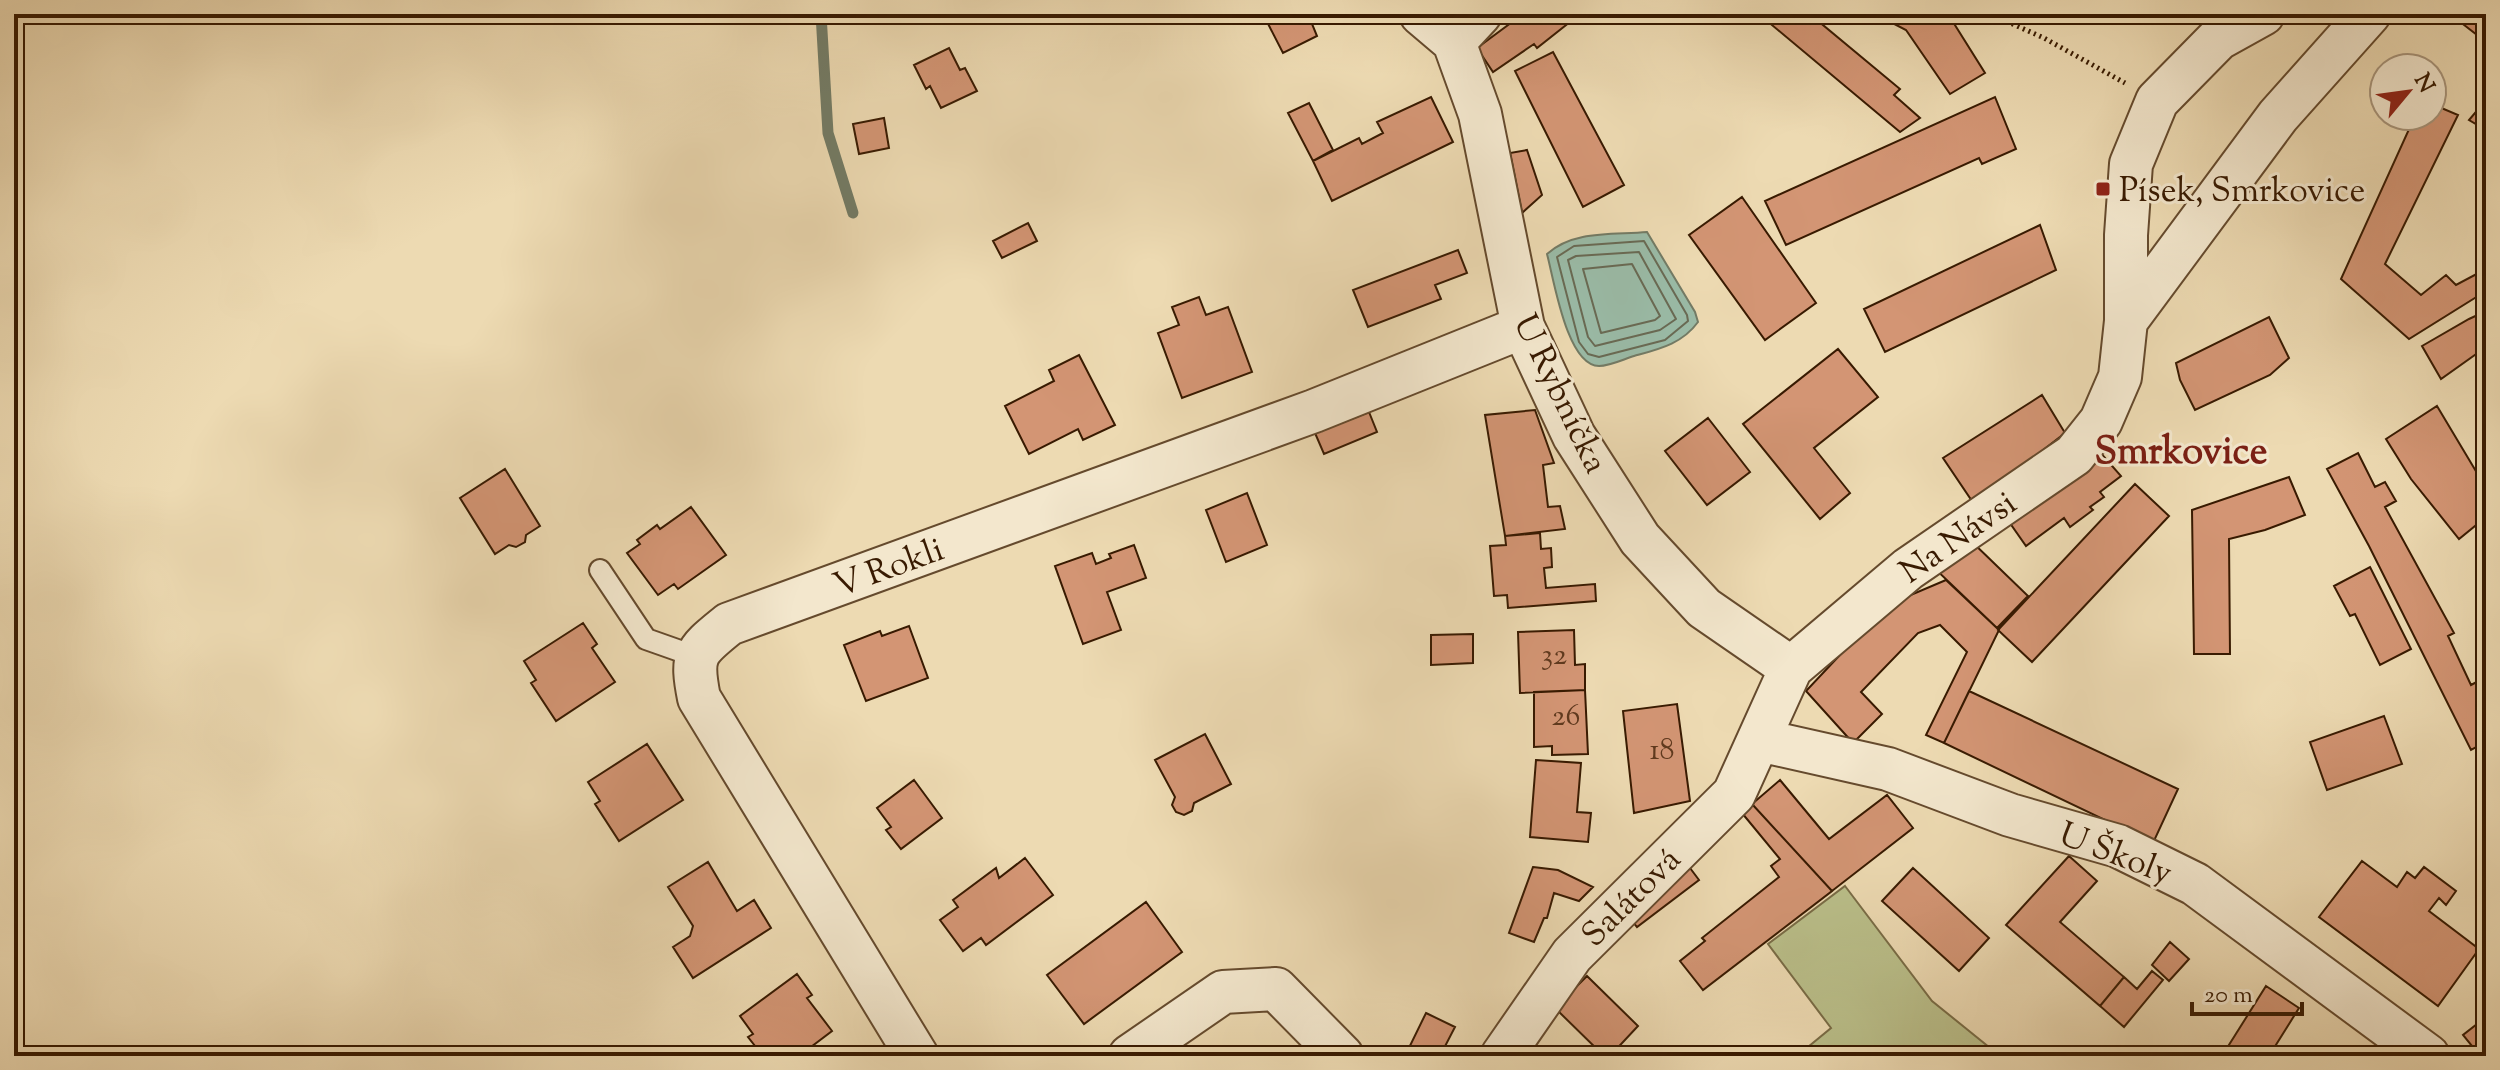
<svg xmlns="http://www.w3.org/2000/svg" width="2500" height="1070" font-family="'Sorts Mill Goudy',serif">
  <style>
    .green { fill: #babf8a; stroke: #796c46; stroke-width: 2 }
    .water { fill: #9abba7; stroke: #737b65; stroke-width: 2 }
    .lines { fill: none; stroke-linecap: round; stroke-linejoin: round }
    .shore { stroke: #696a54; stroke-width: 2 }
    .stream { stroke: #737b65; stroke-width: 11 }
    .building { fill: #d39574; stroke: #381a01; stroke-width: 2 }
    .service-casing { stroke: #654a2d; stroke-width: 24 }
    .minor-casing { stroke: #654a2d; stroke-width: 46 }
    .path { stroke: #381a01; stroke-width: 5; stroke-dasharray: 2 4; stroke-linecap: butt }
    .service { stroke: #f3e7cd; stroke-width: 20 }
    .minor { stroke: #f3e7cd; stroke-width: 42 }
    .poi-dot { fill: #8f2418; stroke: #f3e7cd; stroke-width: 3 }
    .labels { text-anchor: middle; stroke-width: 6; stroke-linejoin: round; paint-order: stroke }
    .number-label { font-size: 30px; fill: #5f391e }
    .poi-label { font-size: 34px; fill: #381a01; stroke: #f3e7cd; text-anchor: start }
    .street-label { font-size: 34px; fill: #381a01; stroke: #f3e7cd }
    .quarter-label { font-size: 38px; font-weight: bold; fill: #7a1f14; stroke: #f3e7cd }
  </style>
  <rect width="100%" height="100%" fill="#eddab2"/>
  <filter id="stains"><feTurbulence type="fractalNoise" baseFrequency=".0025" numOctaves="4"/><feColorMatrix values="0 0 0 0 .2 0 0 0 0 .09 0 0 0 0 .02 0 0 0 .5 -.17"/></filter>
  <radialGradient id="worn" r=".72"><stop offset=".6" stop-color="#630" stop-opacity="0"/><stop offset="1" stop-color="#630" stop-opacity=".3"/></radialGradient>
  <!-- green -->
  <path class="green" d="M1845,886L1932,1001L2000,1056H1797L1831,1028L1768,944Z"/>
  <!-- water -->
  <path class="water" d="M1647,232L1695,312L1698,322C1682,344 1659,349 1634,356C1624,359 1610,366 1599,366C1567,366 1554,280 1547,254C1573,230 1613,235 1647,232Z"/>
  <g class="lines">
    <!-- shore -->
    <path class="shore" d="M1644,241L1687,315L1688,321L1665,340L1599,357L1588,354L1579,342L1557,257L1574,246Z
      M1639,252L1676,319L1660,330L1595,346L1588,337L1568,260L1576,256Z
      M1632,264L1660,316L1655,320L1601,333L1583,269Z"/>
    <!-- stream -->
    <path class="stream" d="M821,14L828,133L853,213"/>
  </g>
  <!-- building -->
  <path class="building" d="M1263,14H1308L1317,36L1283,53Z
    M1523,14H1580L1537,48L1534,44L1493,72L1477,48Z
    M1822,14L1817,20L1900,89L1894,95L1920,118L1900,132L1760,15Z
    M1875,14H1948L1985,73L1950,94L1906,30Z
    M2450,14H2486V42Z
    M949,48L960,70L965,68L977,91L941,108L930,86L926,89L914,65Z
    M1553,52L1624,185L1583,207L1515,71Z
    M1431,97L1453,142L1332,201L1313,161L1359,138L1362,144L1383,133L1377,122Z
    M1995,97L2016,149L1982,164L1979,158L1786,245L1765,201Z
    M2486,100V130L2469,120Z
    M1309,103L1333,150L1313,161L1288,113Z
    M2432,104L2458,115L2385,264L2421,295L2446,275L2456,285L2486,269V291L2409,339L2341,279L2415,116H2432Z
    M884,118L889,148L859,154L853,124Z
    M1527,150L1542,195L1522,213L1510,153Z
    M1742,197L1816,303L1765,340L1689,235Z
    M1028,223L1037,241L1002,258L993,241Z
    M2040,225L2056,270L1885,352L1864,309Z
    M1458,250L1467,273L1435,285L1441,299L1368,327L1353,290Z
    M1199,297L1206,315L1228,307L1252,372L1182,398L1158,333L1179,325L1172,307Z
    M2486,311V347L2441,379L2422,346L2469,319Z
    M2269,317L2289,358L2270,375L2195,410L2180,380L2176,363Z
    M1838,349L1878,397L1814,448L1850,493L1820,519L1743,424Z
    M1079,355L1115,425L1083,440L1078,429L1029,454L1005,406L1054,381L1049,370Z
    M2042,395L2065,433L1974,504L1943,458Z
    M2437,406L2486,488V517L2459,539L2411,479L2386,439Z
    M1535,410L1554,463L1543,465L1548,507L1560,506L1565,529L1505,536L1485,415Z
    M1369,412L1377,432L1324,454L1315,433Z
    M1708,418L1750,472L1707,505L1665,451Z
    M2098,450L2121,476L2100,492L2104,497L2090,507L2093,510L2070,527L2064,518L2026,546L2005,516Z
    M2358,453L2375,487L2385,482L2396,501L2385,507L2454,633L2448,636L2471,685L2486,677V742L2471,750L2369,546L2327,469Z
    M505,469L540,526L526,535L525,542L516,547L509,545L495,554L460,498Z
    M2289,477L2305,515L2265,530L2229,539L2230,654H2194L2192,510Z
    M2135,484L2169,516L2032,662L1998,630Z
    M1247,493L1267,545L1226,562L1206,510Z
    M691,507L726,555L678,589L674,584L658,595L627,553L640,544L637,540L657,525L660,529Z
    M1540,533L1541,549L1551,548L1552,567L1544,568L1546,588L1595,584L1596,601L1508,608L1507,595L1494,596L1490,546L1506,545L1505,536Z
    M1968,538L2028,596L1997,628L1930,564Z
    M1134,545L1146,578L1107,592L1121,630L1083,644L1055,566L1092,553L1096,564L1111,558L1109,554Z
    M2370,567L2411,649L2380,665L2355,614L2350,616L2334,586Z
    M1946,580L1999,630L1944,743L1926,735L1967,652L1940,625L1918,633L1861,692L1882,714L1853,743L1806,691L1887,605Z
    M583,623L597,644L592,648L615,682L556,721L531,683L536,680L524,661Z
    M909,626L928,678L866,701L844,645L880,631L882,636Z
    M1574,630L1575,665L1585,664V690L1520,693L1518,632Z
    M1473,634V663L1431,665V635Z
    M1585,690L1588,754L1552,755V746L1534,747V692Z
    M1969,691L2178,789L2153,843L1944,743Z
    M1677,704L1690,801L1634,813L1623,711Z
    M2384,716L2402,764L2327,790L2310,742Z
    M1205,734L1231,784L1194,803L1192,811L1184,815L1176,812L1172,805L1175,797L1155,760Z
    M647,744L683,800L619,841L595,804L600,801L588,782Z
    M1536,760L1581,763L1577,812L1591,813L1588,842L1530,837Z
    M914,780L942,818L901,849L886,830L891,827L877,808Z
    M1780,780L1829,839L1887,795L1913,828L1832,891L1752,804Z
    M1752,804L1832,891L1703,990L1680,961L1705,941L1702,938L1779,877L1771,866L1780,859L1742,813Z
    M2069,856L2097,881L2060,922L2124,977L2100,1006L2006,925Z
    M1025,858L1053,895L986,945L981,938L963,951L940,920L958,907L953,900L996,868L999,878Z
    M1684,860L1699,880L1637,927L1621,907Z
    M2362,861L2397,887L2407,872L2415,878L2424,867L2456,891L2446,905L2439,898L2429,911L2479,949L2438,1006L2319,917Z
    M708,862L737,911L754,900L771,928L693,978L673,947L690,936L693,926L668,887Z
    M1533,867L1558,870L1593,887L1579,901L1554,893L1547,918H1544L1534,942L1509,933Z
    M1913,868L1989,938L1959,971L1882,901Z
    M1146,902L1182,952L1084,1024L1047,975Z
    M2170,942L2189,959L2169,981L2152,965Z
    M2152,971L2163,980L2124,1027L2100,1006L2124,977L2137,989Z
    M797,974L812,995L807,998L832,1031L799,1056H763L748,1037L753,1034L740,1016Z
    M1587,976L1638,1026L1610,1056H1604L1555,1008Z
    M2266,986L2299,1008L2269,1056H2222Z
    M1426,1013L1455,1027L1440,1056H1405Z
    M2486,1017V1056H2480L2463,1035Z"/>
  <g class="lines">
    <!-- service casing -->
    <g class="service-casing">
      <path id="service" d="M600,570L646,639L697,657"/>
    </g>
    <!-- minor casing -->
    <g class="minor-casing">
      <path id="minor" d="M1421,14L1454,42L1480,114L1523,327L1574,436L1640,539L1704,608L1791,668
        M1454,42L1480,14
        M2126,321L2278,116L2369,14
        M1759,740L1888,769L2010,815L2118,846L2195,884L2428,1056
        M917,1056L699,698C690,653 696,651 729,624L1314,411L1523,327
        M1130,1056L1223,992L1276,989L1342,1056
        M1502,1056L1572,955L1734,794L1791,668L1908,569L2074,455L2101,421L2120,377L2126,321V235L2131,164L2157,101L2218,39L2263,14"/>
    </g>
    <!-- path -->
    <path class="path" d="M1990,14L2044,38L2125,83"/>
    <!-- service -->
    <use href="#service" class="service"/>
    <!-- minor -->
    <use href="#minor" class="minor"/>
  </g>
  <!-- markers -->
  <rect class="poi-dot" x="2095" y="181" width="16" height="16" rx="4"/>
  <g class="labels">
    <!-- number labels -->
    <g class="number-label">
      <text x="1554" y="664">32</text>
      <text x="1566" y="725">26</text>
      <text x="1662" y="759">18</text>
    </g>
    <!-- poi labels -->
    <g class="poi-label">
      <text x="2119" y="201">Písek, Smrkovice</text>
    </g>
    <!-- street labels -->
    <g class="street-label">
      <text transform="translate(1562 393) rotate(64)" y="12">U Rybníčka</text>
      <text transform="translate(1957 536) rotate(-35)" y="12">Na Návsi</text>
      <text transform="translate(888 566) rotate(-20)" y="12">V Rokli</text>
      <text transform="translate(2116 852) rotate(21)" y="12">U Školy</text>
      <text transform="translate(1630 896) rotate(-45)" y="12">Salátová</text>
    </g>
    <!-- quarter labels -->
    <g class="quarter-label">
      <text x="2181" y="463">Smrkovice</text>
    </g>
  </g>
  <!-- margin -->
  <rect width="2500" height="1070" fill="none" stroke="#eddab2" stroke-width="48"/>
  <rect x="16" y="16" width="2468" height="1038" fill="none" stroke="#381a01" stroke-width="4"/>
  <rect x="24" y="24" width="2452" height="1022" fill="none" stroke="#381a01" stroke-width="2"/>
  <!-- north arrow -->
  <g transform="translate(2408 92) rotate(61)"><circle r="38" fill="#f3e7cd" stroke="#a8957b" stroke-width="2"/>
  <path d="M0-6L14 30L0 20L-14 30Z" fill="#8f2418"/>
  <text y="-12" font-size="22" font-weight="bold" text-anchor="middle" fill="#381a01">N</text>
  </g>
  <!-- scale -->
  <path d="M2192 1002v12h110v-12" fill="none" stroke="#381a01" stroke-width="4"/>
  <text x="2204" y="1002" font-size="24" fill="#381a01" stroke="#f3e7cd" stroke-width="6" paint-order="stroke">20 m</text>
  <rect width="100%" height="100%" filter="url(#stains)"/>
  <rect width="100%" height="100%" fill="url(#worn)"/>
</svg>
